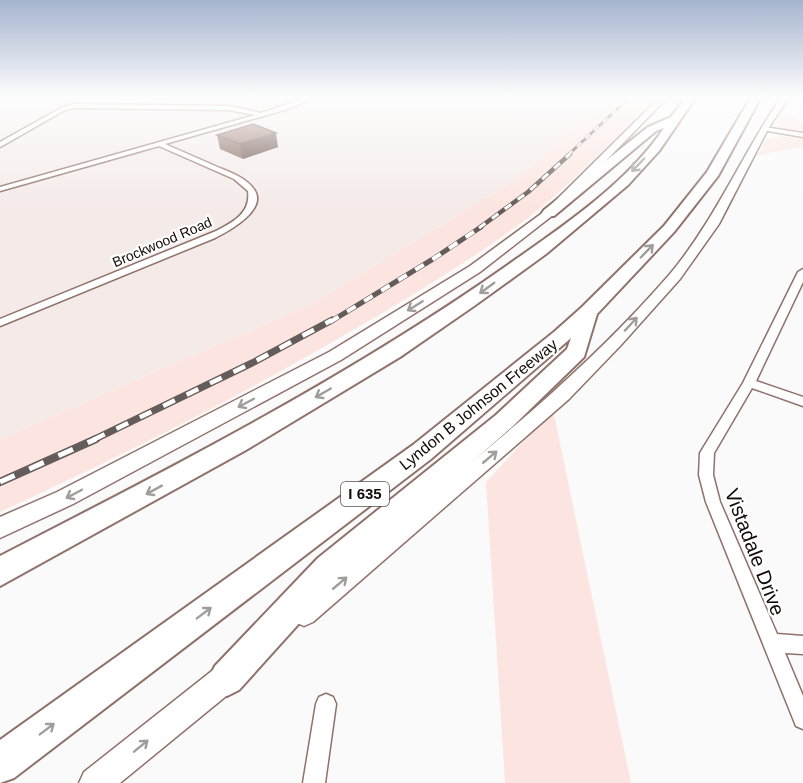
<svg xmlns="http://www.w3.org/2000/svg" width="803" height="783" font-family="Arial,sans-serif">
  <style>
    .built { fill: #f4ebe9 }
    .green { fill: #fce5e0 }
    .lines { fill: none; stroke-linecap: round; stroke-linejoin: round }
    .street-casing { stroke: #8f726a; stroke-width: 3 }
    .secondary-casing { stroke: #8f726a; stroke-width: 3 }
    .highway-casing { stroke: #8f726a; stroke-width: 4 }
    .street { fill: #fff; fill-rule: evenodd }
    .secondary { fill: #fff; fill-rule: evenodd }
    .highway { fill: #fff; fill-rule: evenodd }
    .rail-far4-casing { stroke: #635c5b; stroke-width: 3 }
    .rail-far3-casing { stroke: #635c5b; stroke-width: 4.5 }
    .rail-far2-casing { stroke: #635c5b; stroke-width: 5 }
    .rail-far1-casing { stroke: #635c5b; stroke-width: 7 }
    .rail-casing { stroke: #635c5b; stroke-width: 8 }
    .rail-far4 { stroke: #fff; stroke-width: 2; stroke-dasharray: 6; stroke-linecap: butt }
    .rail-far3 { stroke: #fff; stroke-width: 3; stroke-dasharray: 8; stroke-linecap: butt }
    .rail-far2 { stroke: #fff; stroke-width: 4; stroke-dasharray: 10; stroke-linecap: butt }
    .rail-far1 { stroke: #fff; stroke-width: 4.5; stroke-dasharray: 13; stroke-linecap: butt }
    .rail { stroke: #fff; stroke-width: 5; stroke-dasharray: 16; stroke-linecap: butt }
    .wall { fill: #7e5c53 }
    .shaded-wall { fill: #674b44 }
    .building { fill: #936b61; stroke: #674b44; stroke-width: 1.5 }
    .oneway { stroke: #a19d9c }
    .labels { text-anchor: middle; stroke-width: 4.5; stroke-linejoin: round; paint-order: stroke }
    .far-street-label { font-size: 14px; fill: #130907; stroke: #fff }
    .shield { fill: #fff; stroke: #5a5351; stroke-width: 1.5 }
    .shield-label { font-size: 15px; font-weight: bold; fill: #130907 }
    .street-label { font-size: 16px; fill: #130907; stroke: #fff }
    .near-street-label { font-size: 20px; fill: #130907; stroke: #fff }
  </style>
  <rect width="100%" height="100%" fill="#fafafa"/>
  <!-- built -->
  <path class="built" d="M0,97H613L510,183L312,304L0,439Z"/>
  <!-- green -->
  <path class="green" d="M613,97H657C612,140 570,187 520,224C465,264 407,299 348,333C235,399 118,458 0,512V439L312,304L510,183Z
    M784,110L803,123V134L786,131L777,126L776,121Z
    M782,136L803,139V147L758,155L766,139Z
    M553,410L631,783H505L486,482Z"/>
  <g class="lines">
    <!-- street casing -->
    <g class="street-casing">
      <path id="street" d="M308,97H315L288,109L165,144C181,151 197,158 213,165C226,171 244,176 253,188C270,209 229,231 215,238L0,326V319L216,231C233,222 251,213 248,191L234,179L159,146L0,191V187L255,115L229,110L73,108L65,110L2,146L0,147V142L61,108L73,104L229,106L261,113Z
        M764,127L803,133V137L762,130Z
        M803,269V282L756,381L803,397V406L752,388L714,453L713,475L720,502L777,634L803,636V654L785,653L803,696V729L796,726L706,502L699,475L700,453L743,383L798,272Z
        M326,694L333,697L336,704L325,783H303L316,704L319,697Z"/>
    </g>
    <!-- secondary casing -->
    <g class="secondary-casing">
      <path id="secondary" d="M660,97H668L553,215L480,272L341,360L73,504L0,538V517L57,492L329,352L470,266L545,211Z
        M781,97H789L768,129L719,224L680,279L621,345L569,399L313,622L304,626L295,622L291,613L295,604C423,499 561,400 670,274C715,220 742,155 781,97Z
        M232,659L242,663L246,673L242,683L120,783H79L84,772L222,663Z"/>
    </g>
    <!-- highway casing -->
    <g class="highway-casing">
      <path id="highway" d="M686,97H696L659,151L628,185L546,254L474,306L400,357L246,450L0,586V556C175,466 351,376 512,262C565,225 628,182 664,128L656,131L554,216H544L542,213L544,210L648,127L671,117Z
        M751,97H761L718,176L674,232L597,314L584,357L512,427L340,578L239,690L227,696L215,690L209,678L215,666L318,558L496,415L567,349L571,338L431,459L14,778L0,783V740L413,445L554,332L581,308L664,226L707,172Z"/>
    </g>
    <!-- street -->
    <use href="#street" class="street"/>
    <!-- secondary -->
    <use href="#secondary" class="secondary"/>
    <!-- highway -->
    <use href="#highway" class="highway"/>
    <!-- rail-far4 casing -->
    <g class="rail-far4-casing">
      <path id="rail-far4" d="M568,155L630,97"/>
    </g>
    <!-- rail-far3 casing -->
    <g class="rail-far3-casing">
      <path id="rail-far3" d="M479,228L528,192L570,154"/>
    </g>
    <!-- rail-far2 casing -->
    <g class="rail-far2-casing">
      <path id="rail-far2" d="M330,322L433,259L481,227"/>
    </g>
    <!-- rail-far1 casing -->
    <g class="rail-far1-casing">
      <path id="rail-far1" d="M93,440L252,363L332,320"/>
    </g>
    <!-- rail casing -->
    <g class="rail-casing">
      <path id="rail" d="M0,482L96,439"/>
    </g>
    <!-- rail-far4 -->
    <use href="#rail-far4" class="rail-far4"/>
    <!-- rail-far3 -->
    <use href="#rail-far3" class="rail-far3"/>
    <!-- rail-far2 -->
    <use href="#rail-far2" class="rail-far2"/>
    <!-- rail-far1 -->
    <use href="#rail-far1" class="rail-far1"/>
    <!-- rail -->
    <use href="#rail" class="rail"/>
  </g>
  <!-- wall -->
  <path class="wall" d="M217,135L278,147L243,159L220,149Z"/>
  <!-- shaded-wall -->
  <path class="shaded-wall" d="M276,133L278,147L243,159L240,144Z"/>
  <!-- building -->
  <path class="building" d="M253,124L276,133L240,144L217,135Z"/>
  <!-- one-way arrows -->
  <defs><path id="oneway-shaft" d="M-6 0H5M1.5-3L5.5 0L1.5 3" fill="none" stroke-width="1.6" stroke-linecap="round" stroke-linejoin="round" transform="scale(1.5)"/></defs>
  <g class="oneway">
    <use href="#oneway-shaft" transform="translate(638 165) rotate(134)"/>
    <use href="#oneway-shaft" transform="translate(647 251) rotate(-46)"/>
    <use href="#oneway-shaft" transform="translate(487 288) rotate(144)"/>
    <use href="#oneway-shaft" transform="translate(415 306) rotate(148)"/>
    <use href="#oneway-shaft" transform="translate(631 324) rotate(-47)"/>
    <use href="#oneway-shaft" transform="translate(323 393) rotate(150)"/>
    <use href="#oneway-shaft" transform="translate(246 403) rotate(152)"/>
    <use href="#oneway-shaft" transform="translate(490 457) rotate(-40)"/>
    <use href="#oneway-shaft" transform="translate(154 490) rotate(151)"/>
    <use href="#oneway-shaft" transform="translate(74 494) rotate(152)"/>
    <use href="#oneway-shaft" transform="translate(340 583) rotate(-40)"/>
    <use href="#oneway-shaft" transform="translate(204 613) rotate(-37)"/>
    <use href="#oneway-shaft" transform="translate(47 729) rotate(-37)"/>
    <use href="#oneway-shaft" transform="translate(141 746) rotate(-39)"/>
  </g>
  <!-- sky -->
  <linearGradient id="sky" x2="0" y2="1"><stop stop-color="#a5b4cf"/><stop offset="0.47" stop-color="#fdfdfd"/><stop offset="1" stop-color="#fdfdfd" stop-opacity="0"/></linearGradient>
  <rect width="803" height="207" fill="url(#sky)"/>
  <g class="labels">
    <!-- far-street labels -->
    <g class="far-street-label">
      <text transform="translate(162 242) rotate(-23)" y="5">Brockwood Road</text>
    </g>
    <!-- shield labels -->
    <rect class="shield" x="341" y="482" width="48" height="24" rx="4.5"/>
    <g class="shield-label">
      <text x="365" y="499">I 635</text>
    </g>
    <!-- street labels -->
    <g class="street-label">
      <text transform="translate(478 404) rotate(-39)" y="6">Lyndon B Johnson Freeway</text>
    </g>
    <!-- near-street labels -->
    <g class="near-street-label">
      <text transform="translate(755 552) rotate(69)" y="7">Vistadale Drive</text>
    </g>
  </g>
</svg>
